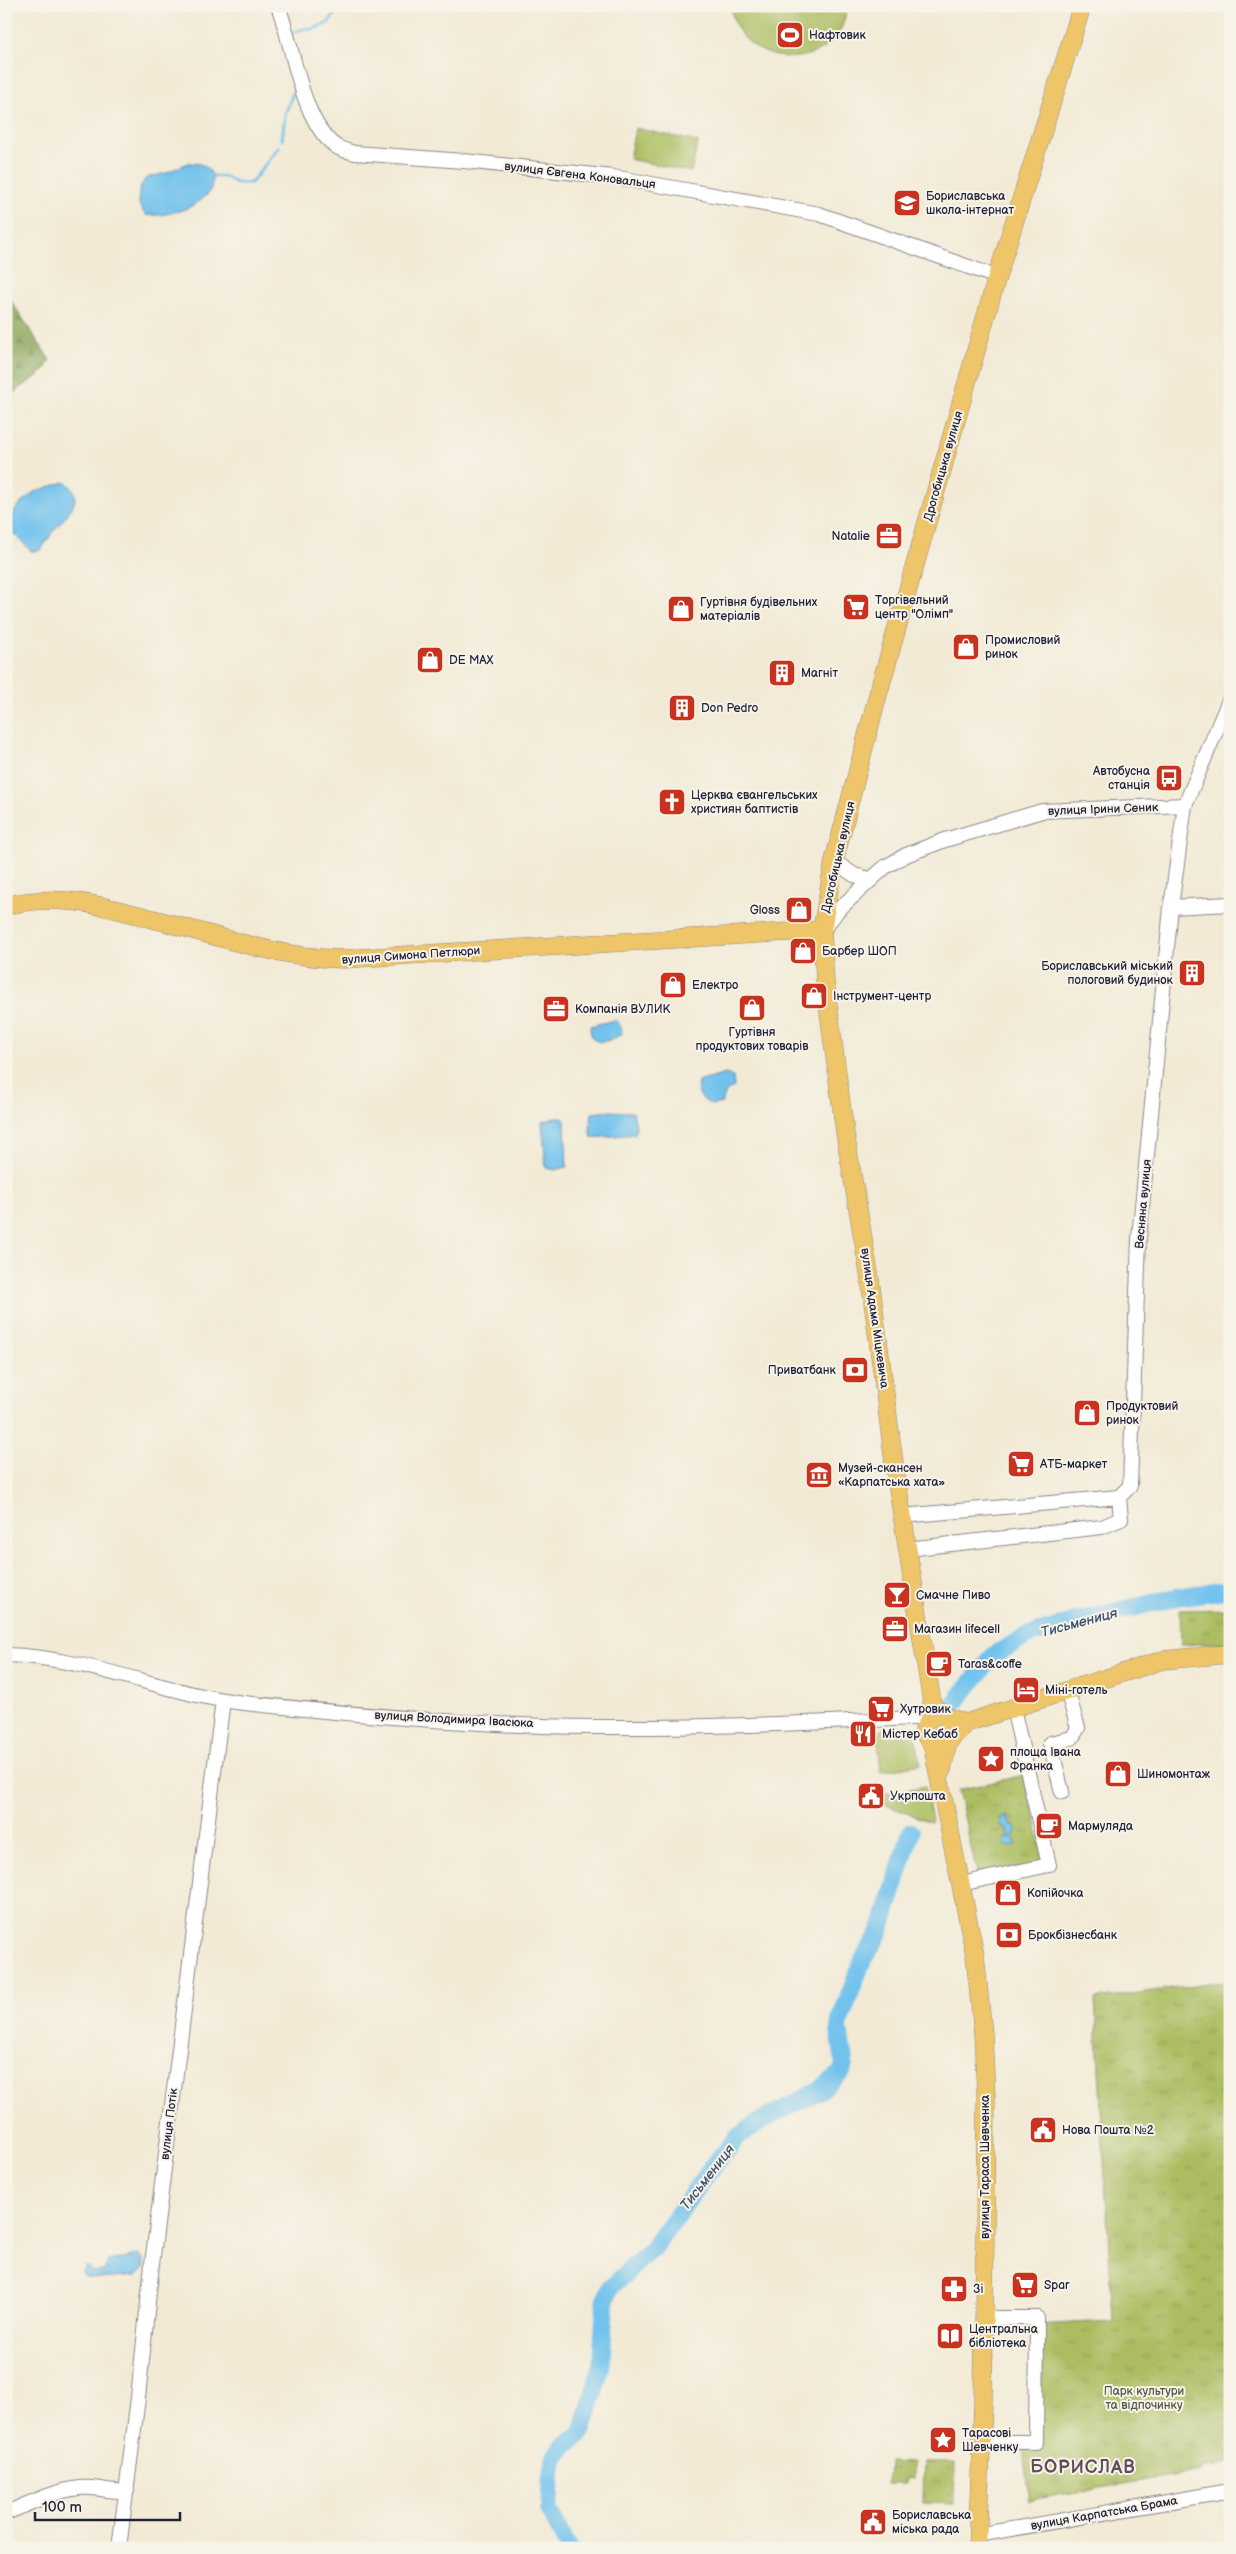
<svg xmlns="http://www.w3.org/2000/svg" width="1236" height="2554" font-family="'Balsamiq Sans',sans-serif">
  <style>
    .green { fill: #abbd61; stroke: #66704e }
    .forest { fill: url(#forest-firs); stroke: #556349 }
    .park { fill: url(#park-tufts); stroke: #66704e }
    .water { fill: #71c2ed; stroke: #4a7294 }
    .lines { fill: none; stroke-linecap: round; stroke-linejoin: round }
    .stream { stroke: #71c2ed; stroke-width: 3 }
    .river { stroke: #71c2ed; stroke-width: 18 }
    .minor-casing { stroke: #8a8688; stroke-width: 16 }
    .major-casing { stroke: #8a8688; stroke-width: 19 }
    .minor { stroke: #fff; stroke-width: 14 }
    .major { stroke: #eec569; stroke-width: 18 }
    .labels { text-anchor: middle; stroke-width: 4; stroke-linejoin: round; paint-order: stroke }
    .poi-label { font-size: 12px; fill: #22223b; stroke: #f7f3e8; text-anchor: start }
    .street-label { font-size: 12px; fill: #22223b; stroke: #f7f3e8 }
    .park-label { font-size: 12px; fill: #525848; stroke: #f7f3e8 }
    .water-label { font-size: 14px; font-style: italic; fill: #3a5270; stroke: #f7f3e8 }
    .district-label { font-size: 18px; font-weight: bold; letter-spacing: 1px; fill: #5f4d5b; stroke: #f7f3e8 }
  </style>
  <defs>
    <pattern id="forest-firs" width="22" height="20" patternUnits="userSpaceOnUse" patternTransform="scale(1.25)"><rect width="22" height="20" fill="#88a457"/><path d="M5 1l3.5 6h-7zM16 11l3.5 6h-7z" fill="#6f8549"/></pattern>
    <pattern id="park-tufts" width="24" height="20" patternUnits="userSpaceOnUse" patternTransform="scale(1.25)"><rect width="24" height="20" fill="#abbd61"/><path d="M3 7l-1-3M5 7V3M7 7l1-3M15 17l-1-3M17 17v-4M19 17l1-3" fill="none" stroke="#93a255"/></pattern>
  </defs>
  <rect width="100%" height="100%" fill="#f7f3e8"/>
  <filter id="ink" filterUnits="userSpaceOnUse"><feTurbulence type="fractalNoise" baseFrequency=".02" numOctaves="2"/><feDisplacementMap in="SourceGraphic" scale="10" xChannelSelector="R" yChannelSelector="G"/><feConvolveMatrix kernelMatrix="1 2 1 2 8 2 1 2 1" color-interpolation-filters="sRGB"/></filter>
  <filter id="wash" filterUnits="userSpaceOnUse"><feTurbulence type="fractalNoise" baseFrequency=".0096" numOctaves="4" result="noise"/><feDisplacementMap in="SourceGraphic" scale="20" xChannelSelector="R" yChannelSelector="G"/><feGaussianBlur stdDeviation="1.12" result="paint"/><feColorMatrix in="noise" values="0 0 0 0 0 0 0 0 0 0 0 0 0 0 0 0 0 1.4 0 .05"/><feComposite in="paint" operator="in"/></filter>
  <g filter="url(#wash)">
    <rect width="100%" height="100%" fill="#f2ead5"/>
    <!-- green -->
    <path class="green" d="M731,6H848C845,14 844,25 839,32C811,76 735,60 731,6Z
      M635,128L698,142L691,172L629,159Z
      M908,1727L914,1730L921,1764L881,1771L877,1733L884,1728Z
      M925,1786L932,1821L930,1822L886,1805L884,1794Z"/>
    <!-- forest -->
    <path class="forest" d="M6,293L50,360L44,371L6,399Z"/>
    <!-- park -->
    <path class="park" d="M1230,1609V1643L1181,1645L1180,1610Z
      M1025,1775L1045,1863L978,1878L958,1790Z
      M1230,1980V2463L1201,2467V2471L1029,2500L1023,2449L1033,2447L1034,2325L1113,2321L1095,1999Z
      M888,2462L913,2463V2479L906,2478V2484H887Z
      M924,2462H955L954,2504L923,2503Z"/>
    <!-- water -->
    <path class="water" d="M188,163C201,163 205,164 213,176C212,179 212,185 211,188C203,208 165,217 146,215C135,204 137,190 146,178L166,173Z
      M64,482C89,494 66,516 55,529C49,537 46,544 39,551H31L10,530L12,515L19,505L34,492Z
      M615,1020L620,1025L622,1034C609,1041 590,1050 590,1026Z
      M726,1074L733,1077L734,1087L726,1092L722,1103L713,1105C703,1102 695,1093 698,1082Z
      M608,1111L633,1112L636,1125L635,1134L592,1138L590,1127L592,1113Z
      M555,1118H564L565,1120L567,1167L555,1170L546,1168L542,1122Z
      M1008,1816L1010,1825L1014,1824L1017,1833L1013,1835L1017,1845L1006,1847L1004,1839L1011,1838L1010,1836H1008L1006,1828H1002L1000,1818Z
      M138,2255L143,2259L144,2268L136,2276L101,2279L85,2277L82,2273L84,2267H90L93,2272L104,2271L108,2261Z"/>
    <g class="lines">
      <!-- stream -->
      <path class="stream" d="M291,33L307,28L310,30L328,23L341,6
        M282,140L285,114L296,85
        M213,176L226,177L236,183H251L279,147"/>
      <!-- river -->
      <path class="river" d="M954,1704L994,1655L1027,1636L1073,1622L1177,1597L1230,1589
        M569,2548L549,2510L551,2475L556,2457L563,2447L582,2433L601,2368L605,2302L610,2288L653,2248L716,2162L738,2137L761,2121L820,2090L842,2072L844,2062L839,2029L840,2020L863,1959L876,1939L882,1926L911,1832"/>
    </g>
  </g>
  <g filter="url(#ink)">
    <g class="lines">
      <!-- minor casing -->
      <g class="minor-casing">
        <path id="minor" d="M278,6C293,44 301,120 334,145C340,150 348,151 355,153L464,161L613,177L819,214L997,277
          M834,861L854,875L870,879
          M1171,907L1230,904
          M823,930L838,910L885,867L906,855L945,840L1042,811L1185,805L1230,698
          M902,1516L1119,1497L1130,1486L1139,1238L1171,907L1185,805
          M907,1549L1102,1527L1121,1519L1119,1497
          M6,1655C88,1657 164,1694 244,1703C360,1715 479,1726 595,1727C707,1728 819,1723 931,1717
          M1062,1792L1050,1743L1072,1738L1078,1728L1067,1690
          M961,1884L1049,1865L1013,1708
          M981,2442H1036L1037,2318H983
          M6,2513C33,2502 63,2486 92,2488C105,2489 114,2492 127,2491
          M977,2535L1230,2491
          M119,2548L138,2398L152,2264L223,1700"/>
      </g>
      <!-- major casing -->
      <g class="major-casing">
        <path id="major" d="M6,906C57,892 104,906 153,919C215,935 278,958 343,959L822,930
          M932,1705C940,1713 951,1718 953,1729L948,1741C936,1747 926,1742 924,1730L930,1717C942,1711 954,1721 966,1723
          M934,1715L895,1470L870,1279L845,1133L825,982L822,930L834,861L877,698L997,277L1082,6
          M932,1743L975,1955L983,2034L986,2096L985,2233L983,2403L977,2548
          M942,1770L948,1742L966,1723L1163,1660L1230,1654"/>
      </g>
      <!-- minor -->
      <use href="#minor" class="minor"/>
      <!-- major -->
      <use href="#major" class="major"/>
    </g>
  </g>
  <!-- icons -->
  <defs>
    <g id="stadium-square" transform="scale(1.4375)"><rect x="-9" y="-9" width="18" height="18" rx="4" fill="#c8321e" stroke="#f7f3e8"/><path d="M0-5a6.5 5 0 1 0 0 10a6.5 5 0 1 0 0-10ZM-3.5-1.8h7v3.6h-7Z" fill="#fff"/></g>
    <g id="school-square" transform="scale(1.4375)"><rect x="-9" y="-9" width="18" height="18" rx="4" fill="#c8321e" stroke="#f7f3e8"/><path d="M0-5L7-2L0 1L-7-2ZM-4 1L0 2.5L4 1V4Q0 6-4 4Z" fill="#fff"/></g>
    <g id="office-square" transform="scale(1.4375)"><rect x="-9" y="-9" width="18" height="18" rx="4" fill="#c8321e" stroke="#f7f3e8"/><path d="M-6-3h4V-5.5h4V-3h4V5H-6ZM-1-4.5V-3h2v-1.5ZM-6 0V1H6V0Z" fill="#fff"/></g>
    <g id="supermarket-square" transform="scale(1.4375)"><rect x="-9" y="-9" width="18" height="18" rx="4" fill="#c8321e" stroke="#f7f3e8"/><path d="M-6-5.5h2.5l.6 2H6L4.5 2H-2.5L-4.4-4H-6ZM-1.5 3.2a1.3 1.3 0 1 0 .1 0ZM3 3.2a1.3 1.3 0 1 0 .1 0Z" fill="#fff"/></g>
    <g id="shop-square" transform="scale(1.4375)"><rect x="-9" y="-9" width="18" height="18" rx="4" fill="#c8321e" stroke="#f7f3e8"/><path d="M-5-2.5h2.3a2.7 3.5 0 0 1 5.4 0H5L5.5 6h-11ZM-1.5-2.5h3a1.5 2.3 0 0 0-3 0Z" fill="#fff"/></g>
    <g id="building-square" transform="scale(1.4375)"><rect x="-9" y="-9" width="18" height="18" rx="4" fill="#c8321e" stroke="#f7f3e8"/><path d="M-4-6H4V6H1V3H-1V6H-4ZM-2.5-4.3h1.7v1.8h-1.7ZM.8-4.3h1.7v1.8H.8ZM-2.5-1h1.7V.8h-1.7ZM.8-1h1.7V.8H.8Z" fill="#fff"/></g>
    <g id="bus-square" transform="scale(1.4375)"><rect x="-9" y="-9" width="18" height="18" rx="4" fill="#c8321e" stroke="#f7f3e8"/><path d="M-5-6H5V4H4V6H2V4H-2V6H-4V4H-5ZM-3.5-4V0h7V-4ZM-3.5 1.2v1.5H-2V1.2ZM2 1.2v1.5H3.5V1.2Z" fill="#fff"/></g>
    <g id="church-square" transform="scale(1.4375)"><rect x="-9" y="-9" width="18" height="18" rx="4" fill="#c8321e" stroke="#f7f3e8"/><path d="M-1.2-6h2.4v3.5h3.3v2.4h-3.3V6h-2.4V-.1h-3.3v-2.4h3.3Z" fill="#fff"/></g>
    <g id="bank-square" transform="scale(1.4375)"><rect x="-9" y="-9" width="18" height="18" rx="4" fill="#c8321e" stroke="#f7f3e8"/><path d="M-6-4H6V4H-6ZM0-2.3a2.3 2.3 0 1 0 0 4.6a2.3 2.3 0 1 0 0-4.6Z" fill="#fff"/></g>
    <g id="museum-square" transform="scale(1.4375)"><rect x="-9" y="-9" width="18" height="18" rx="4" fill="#c8321e" stroke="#f7f3e8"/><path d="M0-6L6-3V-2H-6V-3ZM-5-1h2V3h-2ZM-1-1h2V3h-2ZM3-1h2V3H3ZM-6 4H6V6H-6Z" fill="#fff"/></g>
    <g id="bar-square" transform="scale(1.4375)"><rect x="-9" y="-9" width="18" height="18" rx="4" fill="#c8321e" stroke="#f7f3e8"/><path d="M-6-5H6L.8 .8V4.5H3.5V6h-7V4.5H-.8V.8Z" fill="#fff"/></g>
    <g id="cafe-square" transform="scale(1.4375)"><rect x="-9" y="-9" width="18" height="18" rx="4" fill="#c8321e" stroke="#f7f3e8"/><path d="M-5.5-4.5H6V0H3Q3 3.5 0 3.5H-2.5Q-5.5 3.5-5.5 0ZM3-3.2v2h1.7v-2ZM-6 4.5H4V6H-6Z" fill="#fff"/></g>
    <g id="hotel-square" transform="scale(1.4375)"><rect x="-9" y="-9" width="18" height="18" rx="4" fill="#c8321e" stroke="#f7f3e8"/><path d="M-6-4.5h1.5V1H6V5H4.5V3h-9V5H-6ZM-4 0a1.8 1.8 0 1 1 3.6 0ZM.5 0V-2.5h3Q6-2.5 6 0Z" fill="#fff"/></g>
    <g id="restaurant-square" transform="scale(1.4375)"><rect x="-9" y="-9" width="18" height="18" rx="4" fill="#c8321e" stroke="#f7f3e8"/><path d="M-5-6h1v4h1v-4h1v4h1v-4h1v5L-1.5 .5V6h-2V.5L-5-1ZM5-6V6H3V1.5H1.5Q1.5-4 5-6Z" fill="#fff"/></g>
    <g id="sight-square" transform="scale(1.4375)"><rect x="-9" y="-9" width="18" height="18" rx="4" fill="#c8321e" stroke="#f7f3e8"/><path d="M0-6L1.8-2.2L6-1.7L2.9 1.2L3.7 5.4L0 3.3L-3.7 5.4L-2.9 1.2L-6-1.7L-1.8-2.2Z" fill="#fff"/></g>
    <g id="civic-square" transform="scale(1.4375)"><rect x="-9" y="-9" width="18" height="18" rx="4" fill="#c8321e" stroke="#f7f3e8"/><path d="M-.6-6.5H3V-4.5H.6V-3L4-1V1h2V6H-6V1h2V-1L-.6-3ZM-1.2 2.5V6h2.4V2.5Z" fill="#fff"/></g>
    <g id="pharmacy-square" transform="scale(1.4375)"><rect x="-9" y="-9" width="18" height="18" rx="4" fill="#c8321e" stroke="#f7f3e8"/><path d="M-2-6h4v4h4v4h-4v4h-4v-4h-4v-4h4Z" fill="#fff"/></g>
    <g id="library-square" transform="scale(1.4375)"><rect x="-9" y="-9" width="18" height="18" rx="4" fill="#c8321e" stroke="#f7f3e8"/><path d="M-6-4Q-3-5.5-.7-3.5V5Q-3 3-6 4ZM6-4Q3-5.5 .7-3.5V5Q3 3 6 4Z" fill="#fff"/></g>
  </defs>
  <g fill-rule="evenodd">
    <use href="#stadium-square" x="790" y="35"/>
    <use href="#school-square" x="907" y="203"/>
    <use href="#office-square" x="889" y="536"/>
    <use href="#supermarket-square" x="856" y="607"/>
    <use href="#shop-square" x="681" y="609"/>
    <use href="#shop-square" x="966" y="647"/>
    <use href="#shop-square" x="430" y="660"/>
    <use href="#building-square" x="782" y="673"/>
    <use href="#building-square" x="682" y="708"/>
    <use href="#bus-square" x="1169" y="778"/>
    <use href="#church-square" x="672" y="802"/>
    <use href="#shop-square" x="799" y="910"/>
    <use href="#shop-square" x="803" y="951"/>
    <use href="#building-square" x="1192" y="973"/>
    <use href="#shop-square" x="673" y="985"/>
    <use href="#shop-square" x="814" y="996"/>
    <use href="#shop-square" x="752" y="1008"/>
    <use href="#office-square" x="556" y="1009"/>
    <use href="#bank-square" x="855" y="1370"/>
    <use href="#shop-square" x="1087" y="1413"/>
    <use href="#supermarket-square" x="1021" y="1464"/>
    <use href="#museum-square" x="819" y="1475"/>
    <use href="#bar-square" x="897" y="1595"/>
    <use href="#office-square" x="895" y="1629"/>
    <use href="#cafe-square" x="939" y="1664"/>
    <use href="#hotel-square" x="1026" y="1690"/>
    <use href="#supermarket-square" x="881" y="1709"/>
    <use href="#restaurant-square" x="863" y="1734"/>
    <use href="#sight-square" x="991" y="1759"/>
    <use href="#shop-square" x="1118" y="1774"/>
    <use href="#civic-square" x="871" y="1796"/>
    <use href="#cafe-square" x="1049" y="1826"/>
    <use href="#shop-square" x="1008" y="1893"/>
    <use href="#bank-square" x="1009" y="1935"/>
    <use href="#civic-square" x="1043" y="2130"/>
    <use href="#supermarket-square" x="1025" y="2285"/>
    <use href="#pharmacy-square" x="954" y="2289"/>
    <use href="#library-square" x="950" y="2336"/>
    <use href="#sight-square" x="943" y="2440"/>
    <use href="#civic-square" x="873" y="2522"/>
  </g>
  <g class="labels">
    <!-- poi labels -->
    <g class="poi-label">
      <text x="809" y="39">Нафтовик</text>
      <text x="926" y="200">Бориславська<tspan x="926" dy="14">школа-інтернат</tspan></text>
      <text x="870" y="540" text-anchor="end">Natalie</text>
      <text x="875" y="604">Торгівельний<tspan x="875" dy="14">центр "Олімп"</tspan></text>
      <text x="700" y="606">Гуртівня будівельних<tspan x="700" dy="14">матеріалів</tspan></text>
      <text x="985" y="644">Промисловий<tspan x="985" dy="14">ринок</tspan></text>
      <text x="449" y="664">DE MAX</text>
      <text x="801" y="677">Магніт</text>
      <text x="701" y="712">Don Pedro</text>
      <text x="1150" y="775" text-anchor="end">Автобусна<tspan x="1150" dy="14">станція</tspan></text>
      <text x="691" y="799">Церква євангельських<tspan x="691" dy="14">християн баптистів</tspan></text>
      <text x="780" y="914" text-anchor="end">Gloss</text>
      <text x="822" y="955">Барбер ШОП</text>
      <text x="1173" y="970" text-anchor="end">Бориславський міський<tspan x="1173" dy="14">пологовий будинок</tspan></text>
      <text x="692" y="989">Електро</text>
      <text x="833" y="1000">Інструмент-центр</text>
      <text x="575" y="1013">Компанія ВУЛИК</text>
      <text x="752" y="1036" text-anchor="middle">Гуртівня<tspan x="752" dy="14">продуктових товарів</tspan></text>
      <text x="836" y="1374" text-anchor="end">Приватбанк</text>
      <text x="1106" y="1410">Продуктовий<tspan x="1106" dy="14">ринок</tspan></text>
      <text x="1040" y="1468">АТБ-маркет</text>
      <text x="838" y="1472">Музей-скансен<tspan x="838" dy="14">«Карпатська хата»</tspan></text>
      <text x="916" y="1599">Смачне Пиво</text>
      <text x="914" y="1633">Магазин lifecell</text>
      <text x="958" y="1668">Taras&amp;coffe</text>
      <text x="1045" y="1694">Міні-готель</text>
      <text x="900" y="1713">Хутровик</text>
      <text x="882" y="1738">Містер Кебаб</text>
      <text x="1010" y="1756">площа Івана<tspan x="1010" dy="14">Франка</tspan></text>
      <text x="1137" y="1778">Шиномонтаж</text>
      <text x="890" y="1800">Укрпошта</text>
      <text x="1068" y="1830">Мармуляда</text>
      <text x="1027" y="1897">Копійочка</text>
      <text x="1028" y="1939">Брокбізнесбанк</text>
      <text x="1062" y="2134">Нова Пошта №2</text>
      <text x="1044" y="2289">Spar</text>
      <text x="973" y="2293">3і</text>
      <text x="969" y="2333">Центральна<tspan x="969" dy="14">бібліотека</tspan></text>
      <text x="962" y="2437">Тарасові<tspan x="962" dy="14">Шевченку</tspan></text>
      <text x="892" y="2519">Бориславська<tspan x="892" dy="14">міська рада</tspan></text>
    </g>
    <!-- street labels -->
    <g class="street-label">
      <text transform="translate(580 175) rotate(7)" y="4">вулиця Євгена Коновальця</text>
      <text transform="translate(943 466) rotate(-74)" y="4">Дрогобицька вулиця</text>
      <text transform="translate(1103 809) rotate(-2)" y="4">вулиця Ірини Сеник</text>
      <text transform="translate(838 857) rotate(-77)" y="4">Дрогобицька вулиця</text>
      <text transform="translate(411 955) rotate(-4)" y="4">вулиця Симона Петлюри</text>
      <text transform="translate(1143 1204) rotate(-85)" y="4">Весняна вулиця</text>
      <text transform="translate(875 1318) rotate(82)" y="4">вулиця Адама Міцкевича</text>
      <text transform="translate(454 1719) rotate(3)" y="4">вулиця Володимира Івасюка</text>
      <text transform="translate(169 2124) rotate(-83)" y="4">вулиця Потік</text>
      <text transform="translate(985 2167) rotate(-90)" y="4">вулиця Тараса Шевченка</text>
      <text transform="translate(1104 2513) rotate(-10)" y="4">вулиця Карпатська Брама</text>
    </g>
    <!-- park labels -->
    <g class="park-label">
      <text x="1144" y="2395">Парк культури<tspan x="1144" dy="14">та відпочинку</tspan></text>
    </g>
    <!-- water labels -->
    <g class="water-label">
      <text transform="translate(1079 1622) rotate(-15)" y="5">Тисьмениця</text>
      <text transform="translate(707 2177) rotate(-52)" y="5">Тисьмениця</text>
    </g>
    <!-- district labels -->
    <g class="district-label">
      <text x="1083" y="2473">БОРИСЛАВ</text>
    </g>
  </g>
  <!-- margin -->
  <rect width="1236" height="2554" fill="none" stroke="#f7f3e8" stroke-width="25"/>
  <!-- scale -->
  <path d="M35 2512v8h145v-8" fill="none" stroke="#22223b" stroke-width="2.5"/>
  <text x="42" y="2512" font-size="15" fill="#22223b" stroke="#f7f3e8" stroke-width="4" paint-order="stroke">100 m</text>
</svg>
